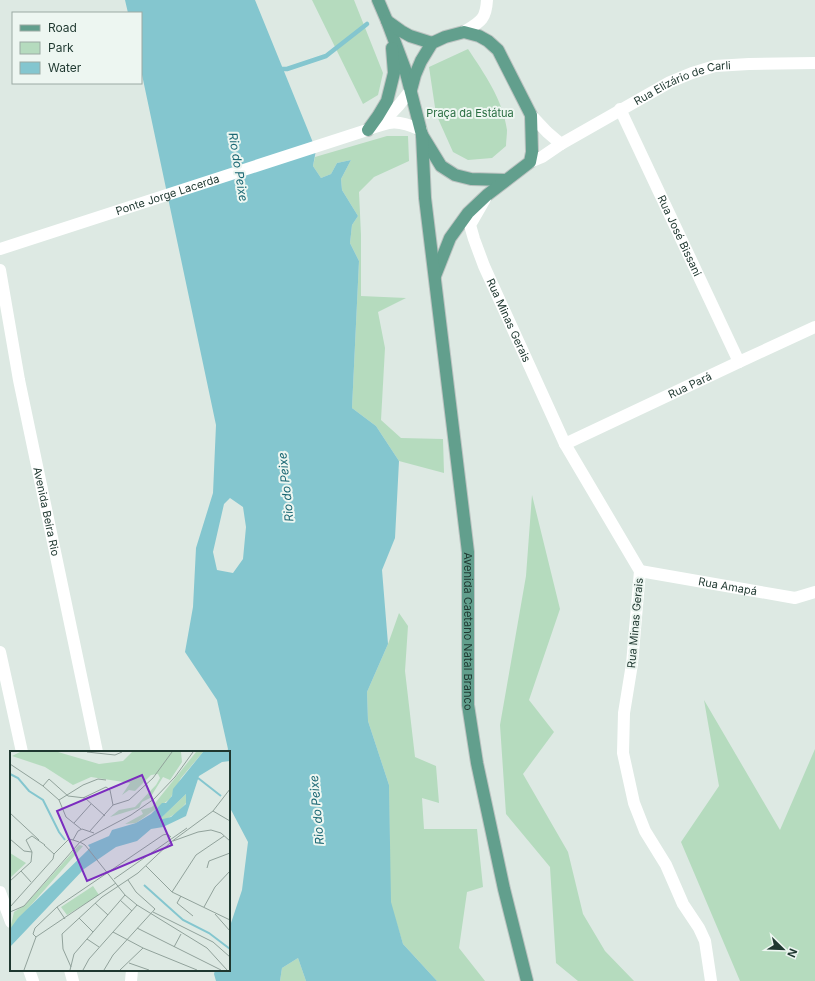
<svg xmlns="http://www.w3.org/2000/svg" width="815" height="981" font-family="Inter,sans-serif">
  <style>
    .green { fill: #b5dbbe }
    .water { fill: #84c6cf; fill-rule: evenodd }
    .lines { fill: none; stroke-linecap: round; stroke-linejoin: round }
    .stream { stroke: #84c6cf; stroke-width: 4.5 }
    .major-casing { stroke: #bcc3c1; stroke-width: 14 }
    .minor { stroke: #fff; stroke-width: 12 }
    .major { stroke: #629f8d; stroke-width: 12 }
    .labels { text-anchor: middle; stroke-width: 4; stroke-linejoin: round; paint-order: stroke }
    .street-label { font-size: 11px; fill: #1f3830; stroke: #edf6f1 }
    .park-label { font-size: 11px; fill: #2a6e42; stroke: #edf6f1 }
    .water-label { font-size: 12px; font-style: italic; fill: #1a6773; stroke: #edf6f1 }
    .inset-river { fill: none; stroke: #84c6cf; stroke-width: 2 }
    .inset-road { fill: none; stroke: #91a29b; stroke-width: 1 }
    .view { fill: #7b2cbf; fill-opacity: 0.15; stroke: #7b2cbf; stroke-width: 2 }
    .inset-edge { fill: none; stroke: #1f3830; stroke-width: 2 }
  </style>
  <rect width="100%" height="100%" fill="#dde9e3"/>
  <!-- green -->
  <path class="green" d="M312,0H354L383,73L378,95L363,104Z
    M468,49C484,73 503,100 507,130C507,135 506,141 506,146L492,158L468,160L453,152L436,114L429,67Z
    M387,136H408L409,161L374,177L359,192L361,235V296L406,298L378,312L385,348L381,420L401,438L443,439L444,473L399,461L376,426L352,408L359,261L350,243L352,225L358,216L342,190L341,179L351,160L337,163L331,174L321,178L313,166L315,157Z
    M532,495L560,609L529,700L554,732L523,774L568,852L583,914L605,951L634,981H578L556,963L550,867L506,814L500,725L526,576Z
    M399,613L408,626L405,671L415,757L436,766L439,803L422,798L424,829H477L483,887L467,892L459,948L485,981H437L403,944L390,902L389,785L368,721L367,692L388,644Z
    M704,700L780,830L815,749V981H740L681,842L719,786Z
    M298,958L306,981H280L282,968Z"/>
  <!-- water -->
  <path class="water" d="M125,0H255L316,150L313,166L321,178L331,174L337,163L351,160L341,179L342,190L358,216L352,225L350,243L359,261L352,408L376,426L399,461L395,538L382,570L388,644L367,692L368,721L389,785L391,902L403,944L437,981H306L298,958L282,968L280,981H216L214,974L215,970H229V929L242,890L248,842L229,806V752H227L228,749L217,700L185,652L193,607L196,548L213,493L216,425L141,70V13H128ZM230,498L243,507L246,527L243,559L233,573L217,570L213,552L224,504Z"/>
  <g class="lines">
    <!-- stream -->
    <path class="stream" d="M278,69H287L326,56L367,24"/>
    <!-- major casing -->
    <g class="major-casing">
      <g id="major">
        <path d="M378,0L387,21L405,69L422,135L441,166L455,175L471,179L506,180"/>
        <path d="M387,21L401,31L410,36L432,43"/>
        <path d="M411,90L415,75L421,61L432,43L445,37L464,32L479,36L488,41L498,50L531,115L532,152L530,162L487,195L468,213L450,238L435,276"/>
        <path d="M368,130L378,116L387,101L394,73L392,48"/>
        <path id="s8" d="M422,135L425,198L468,552V705L477,763L504,889L527,981"/>
      </g>
    </g>
    <!-- minor -->
    <g class="minor">
      <path d="M464,32C480,22 486,20 487,0"/>
      <path id="s1" d="M620,109L739,362"/>
      <path d="M531,115L547,132L561,144"/>
      <path d="M381,124L399,105L411,90"/>
      <path id="s2" d="M530,162L542,157L561,144L670,82L692,73L715,66L749,64L815,63"/>
      <path id="s3" d="M485,199L470,225L474,239L484,266L565,444L640,571L632,664L624,713L623,753L634,803L645,831L666,865L683,904L699,928L705,941L711,981"/>
      <path id="s4" d="M0,249L367,130C390,121 397,119 421,130"/>
      <path id="s5" d="M0,270L19,380L97,752"/>
      <path id="s6" d="M565,444L739,362L815,327"/>
      <path id="s7" d="M640,571L795,598L815,592"/>
      <path d="M0,652L22,752"/>
      <path d="M0,892L11,922"/>
      <path d="M29,970L33,981"/>
      <path d="M70,970L73,981"/>
      <path d="M131,981L132,970"/>
    </g>
    <!-- major -->
    <use href="#major" class="major"/>
  </g>
  <g class="labels">
    <!-- street labels -->
    <g class="street-label">
      <text dy="4" stroke="none"><textPath href="#s2" startOffset="173">Rua Elizário de Carli</textPath></text>
      <text dy="4" stroke="none"><textPath href="#s4" startOffset="176">Ponte Jorge Lacerda</textPath></text>
      <text dy="4" stroke="none"><textPath href="#s1" startOffset="140">Rua José Bissani</textPath></text>
      <text dy="4" stroke="none"><textPath href="#s3" startOffset="133">Rua Minas Gerais</textPath></text>
      <text dy="4" stroke="none"><textPath href="#s6" startOffset="138">Rua Pará</textPath></text>
      <text dy="4" stroke="none"><textPath href="#s5" startOffset="246">Avenida Beira Rio</textPath></text>
      <text dy="4" stroke="none"><textPath href="#s7" startOffset="89">Rua Amapá</textPath></text>
      <text transform="translate(635 623) rotate(-85)" y="4">Rua Minas Gerais</text>
      <text dy="4" stroke="none"><textPath href="#s8" startOffset="499">Avenida Caetano Natal Branco</textPath></text>
    </g>
    <!-- park labels -->
    <g class="park-label">
      <text x="470" y="117">Praça da Estátua</text>
    </g>
    <!-- water labels -->
    <g class="water-label">
      <text transform="translate(238 167) rotate(81)" y="4">Rio do Peixe</text>
      <text transform="translate(286 487) rotate(-96)" y="4">Rio do Peixe</text>
      <text transform="translate(317 810) rotate(-95)" y="4">Rio do Peixe</text>
    </g>
  </g>
  <!-- overview -->
  <g transform="translate(10 751)">
    <rect width="220" height="220" fill="#dde9e3"/>
    <path d="M10,1H48L89,13L113,10L122,1H171L172,11L160,29L153,26L140,47L132,51L129,57L100,66L109,59L125,56L146,34L150,27L148,23L141,24L125,40L119,39L112,44L120,32L81,26L63,34L35,16L2,5ZM186,1H193L171,27L160,48L126,72L115,73L133,63L131,59L142,56ZM176,43L177,51L168,61L155,69H149ZM69,94L73,95L0,178L4,161L15,154ZM0,102L16,112L0,127ZM83,135L89,144L57,164L51,156Z" fill="#b5dbbe"/>
    <path d="M193,1H220V10L212,11L189,25L176,65L153,76L141,78L127,90L106,96L74,118L0,196V178L8,167L80,97L78,94L99,85L102,79L126,72L141,63L152,52H156L162,45L163,38ZM176,43V53L161,66L149,69Z" fill="#84c6cf" fill-rule="evenodd"/>
    <path class="inset-river" d="M0,23L8,27L19,40L33,49L49,81L55,89M188,27L211,45M134,134L173,169L199,182L220,198"/>
    <path class="inset-road" d="M77,1L105,4L112,1M0,13L33,35L49,49L56,66L71,78M33,35L39,28L58,45L75,47L95,65M73,47L96,36L100,39L103,54M49,49L73,34L88,28L96,29M203,60L220,70M0,62L29,89M64,72L81,53M80,80L103,54L119,49L143,27L162,1M0,88L14,100L22,101M163,90L188,81L201,79L211,82L220,90M69,91L63,89L68,80L72,78L84,82M70,91L75,94L115,144L127,154L197,197L217,219M34,94L44,103M44,103L59,88L63,89M136,115L162,141L220,169M197,117L199,110L220,102M11,120L21,131M104,128L177,77M0,130L21,111L22,101L16,89L22,85L35,94M162,141L186,104L214,85M171,145L167,152L183,165M110,149L122,160M85,152L98,164M0,156L43,108L44,103M47,156L55,168M194,156L205,136L220,120M0,161L14,155L70,91L121,64L144,48L165,26L183,1M143,161L203,191L220,206M205,163L220,180M69,167L83,181M127,177L211,219M103,181L133,197L187,219M52,183L92,146L128,122L161,91L203,60L220,38M52,183L53,198L61,216M26,186L23,183L25,177L47,156L153,84L157,83L161,86M26,186L106,132M77,188L89,196M164,196L171,183M119,212L139,219M14,219L26,186M60,219L64,203L115,144M73,219L79,208L127,154M94,219L103,204L145,158L126,141L118,129M110,219L133,197"/>
    <path class="view" d="M132,24L162,94L77,130L47,60Z"/>
    <rect width="220" height="220" class="inset-edge"/>
  </g>
  <!-- legend -->
  <rect x="12" y="12" width="130" height="72" fill="#edf6f1" stroke="#9baaa4"/>
  <rect x="20" y="25" width="20" height="6" fill="#629f8d" stroke="#9baaa4"/>
  <text x="48" y="32" font-size="12" fill="#1f3830">Road</text>
  <rect x="20" y="42" width="20" height="12" fill="#b5dbbe" stroke="#9baaa4"/>
  <text x="48" y="52" font-size="12" fill="#1f3830">Park</text>
  <rect x="20" y="62" width="20" height="12" fill="#84c6cf" stroke="#9baaa4"/>
  <text x="48" y="72" font-size="12" fill="#1f3830">Water</text>
  <!-- north arrow -->
  <g transform="translate(783 949) rotate(113)" stroke="#edf6f1" stroke-width="3" paint-order="stroke">
  <path d="M0-3L7 15L0 10L-7 15Z" fill="#1f3830"/>
  <text y="-6" font-size="11" font-weight="bold" text-anchor="middle" fill="#1f3830">N</text>
  </g>
</svg>
